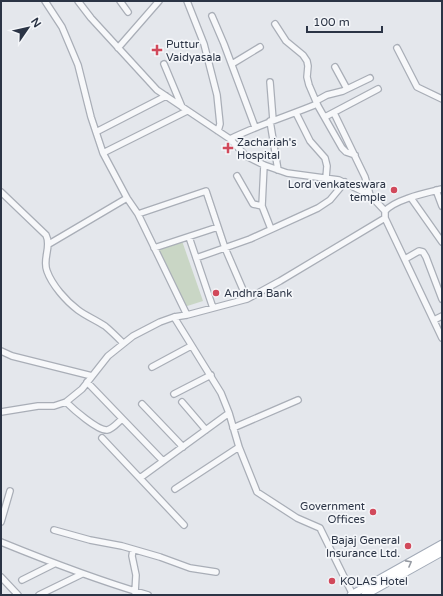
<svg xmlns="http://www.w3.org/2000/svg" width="443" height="596" font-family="'Varela Round',sans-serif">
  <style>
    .park { fill: #c9d6c5 }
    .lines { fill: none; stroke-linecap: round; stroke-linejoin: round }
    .minor-casing { stroke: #a9aeb7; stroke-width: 8 }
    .major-casing { stroke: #a3abb8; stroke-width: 9 }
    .minor { stroke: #f7f8fa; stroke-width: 5.5 }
    .major { stroke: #fff; stroke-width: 7 }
    .oneway { stroke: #959aa2 }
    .poi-dot { fill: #d1495b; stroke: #f4f6f9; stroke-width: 1.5 }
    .labels { text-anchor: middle; stroke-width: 3.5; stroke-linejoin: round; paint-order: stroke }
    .poi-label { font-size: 11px; fill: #2b3445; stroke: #f4f6f9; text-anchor: start }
  </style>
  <rect width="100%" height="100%" fill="#e4e7ec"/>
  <!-- park -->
  <path class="park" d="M181,238L203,301L181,308L153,245Z"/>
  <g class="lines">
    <!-- minor casing -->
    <g class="minor-casing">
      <path id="minor" d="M45,1L62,27L78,65L91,117L103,153L127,198L138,214L187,315
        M78,1L91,18L157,90L230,139L246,156L264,165L287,173L339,180L370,195L385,211
        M120,1L128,12
        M187,1L204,44L217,95L220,124L218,131
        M212,16L224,44L255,127
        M275,24L286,41L303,55L307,61L308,66L307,77L309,85L318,106L342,148L346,152L355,155
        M118,48L159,1
        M397,48L417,87L442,99
        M164,64L182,107
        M232,64L260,47
        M335,67L347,89
        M270,82L273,120
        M316,101L327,95L343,91L370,78
        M296,113L310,141L325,158L327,166L326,178
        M334,113L365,177L370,195
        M325,117L378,89
        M270,121L278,170
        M96,132L166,96
        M230,139C258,125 288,116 317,104
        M103,153L187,111
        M237,176L253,204L262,206L264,165
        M442,189C426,193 396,199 385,211V218L442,338
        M436,190L442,206
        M1,192L46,235C52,247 42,259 47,271C52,285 66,301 78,310C86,316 96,320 105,326C111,331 117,337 123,343
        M411,198L442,242
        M262,206L271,229
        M138,214L206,191L225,248L247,299
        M189,237L213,308
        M49,244L127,198
        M154,248L218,227
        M196,258L250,239L318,208L330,200L345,182
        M405,259L419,251L423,252L426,257L442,299
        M174,317L221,393L229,413L239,447L257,492L297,518L320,528L353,595
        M434,320L442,316
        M1,351L12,356L92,376
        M152,367L191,346
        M87,382L163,461
        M174,394L211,375
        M66,402C73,409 98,431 107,430C113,429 118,422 122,419
        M182,402L206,430
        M142,404L183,447
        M1,412L38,406H54L66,402L82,389L108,356L133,336L160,322L174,317L187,315L247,299L280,281L385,218
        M233,428L298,400
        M102,438L184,525
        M140,478L229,413
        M175,489L239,447
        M1,522L10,491
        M54,530L90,540L122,546L160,557L190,568L216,572
        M1,542C50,562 97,580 148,595
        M133,550L132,556L136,575L135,593
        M1,577L18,595
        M22,580L54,564
        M39,595L82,574"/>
    </g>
    <!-- major casing -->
    <g class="major-casing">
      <path id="major" d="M351,595L442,544
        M365,595L442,552"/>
    </g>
    <!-- minor -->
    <use href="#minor" class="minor"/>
    <!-- major -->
    <use href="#major" class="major"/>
  </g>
  <!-- one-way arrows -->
  <defs><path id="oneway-chevron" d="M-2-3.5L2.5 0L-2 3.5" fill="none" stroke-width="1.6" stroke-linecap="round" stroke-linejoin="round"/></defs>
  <use class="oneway" href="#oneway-chevron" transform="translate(409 563) rotate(-29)"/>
  <!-- markers -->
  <g class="poi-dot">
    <path d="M155 44h4v4h4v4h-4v4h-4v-4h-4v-4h4z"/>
    <path d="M226 142h4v4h4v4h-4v4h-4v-4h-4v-4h4z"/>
    <circle cx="394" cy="190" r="4"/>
    <circle cx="216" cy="293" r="4"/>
    <circle cx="373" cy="512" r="4"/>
    <circle cx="408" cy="546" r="4"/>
    <circle cx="332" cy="581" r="4"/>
  </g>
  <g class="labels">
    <!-- poi labels -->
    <g class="poi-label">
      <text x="166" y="48">Puttur<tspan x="166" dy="13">Vaidyasala</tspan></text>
      <text x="237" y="146">Zachariah's<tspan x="237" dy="13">Hospital</tspan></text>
      <text x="386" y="188" text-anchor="end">Lord venkateswara<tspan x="386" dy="13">temple</tspan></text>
      <text x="224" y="297">Andhra Bank</text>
      <text x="365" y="510" text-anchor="end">Government<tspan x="365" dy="13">Offices</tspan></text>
      <text x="400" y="544" text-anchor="end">Bajaj General<tspan x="400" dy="13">Insurance Ltd.</tspan></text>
      <text x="340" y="585">KOLAS Hotel</text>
    </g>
  </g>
  <!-- border -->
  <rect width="443" height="596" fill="none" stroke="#2b3445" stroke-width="4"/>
  <!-- north arrow -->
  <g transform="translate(28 28) rotate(56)" stroke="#f4f6f9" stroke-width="3" paint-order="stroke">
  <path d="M0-3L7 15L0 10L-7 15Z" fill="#2b3445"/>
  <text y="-6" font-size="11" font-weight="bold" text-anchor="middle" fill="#2b3445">N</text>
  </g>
  <!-- scale -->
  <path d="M307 26v6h75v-6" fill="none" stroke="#2b3445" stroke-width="2"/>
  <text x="313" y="26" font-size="12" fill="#2b3445" stroke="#f4f6f9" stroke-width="3" paint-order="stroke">100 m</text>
</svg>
